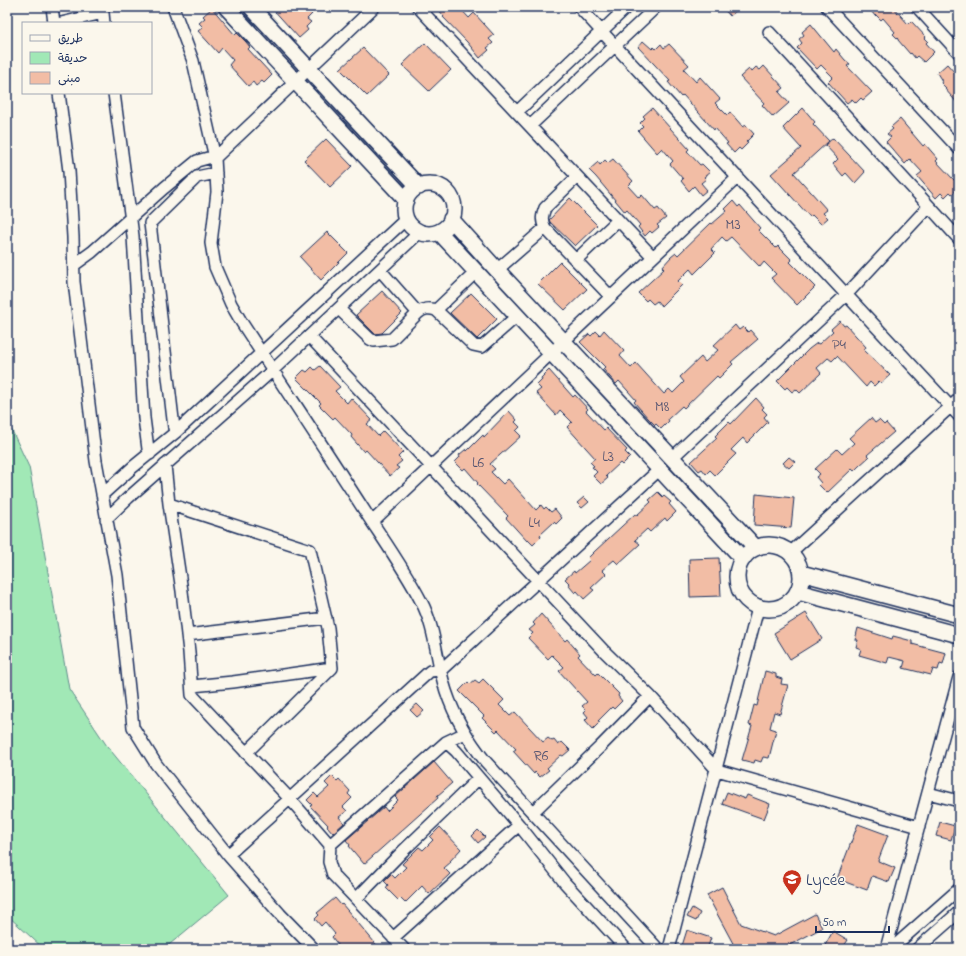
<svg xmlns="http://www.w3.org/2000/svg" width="966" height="956" font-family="'Indie Flower','Playpen Sans Arabic',sans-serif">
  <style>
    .green { fill: #a1e8b6; stroke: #5e8c8a }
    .building { fill: #f2bda5; stroke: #1b2f5e }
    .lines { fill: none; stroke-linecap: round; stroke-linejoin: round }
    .street-casing { stroke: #1b2f5e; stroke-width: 14 }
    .secondary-casing { stroke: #1b2f5e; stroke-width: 18 }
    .street { stroke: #fbf7ec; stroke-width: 11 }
    .secondary { stroke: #fbf7ec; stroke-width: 15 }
    .labels { text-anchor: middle; stroke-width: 3; stroke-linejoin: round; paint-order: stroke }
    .number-label { font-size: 15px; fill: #515270 }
    .poi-label { font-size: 17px; fill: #1b2f5e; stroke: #fbf7ec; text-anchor: start }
  </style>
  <rect width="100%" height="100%" fill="#fbf7ec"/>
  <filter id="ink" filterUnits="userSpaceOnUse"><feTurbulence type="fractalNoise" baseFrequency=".025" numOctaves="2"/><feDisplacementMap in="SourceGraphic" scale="8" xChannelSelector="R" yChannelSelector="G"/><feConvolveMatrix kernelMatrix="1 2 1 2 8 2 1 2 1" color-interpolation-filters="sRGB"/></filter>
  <g filter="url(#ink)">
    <!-- green -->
    <path class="green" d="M7,420L29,467L69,689L107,746L229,895L164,949H44L7,915Z"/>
    <!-- building -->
    <path class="building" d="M271,7H297L301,12L306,8L312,14L307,19L311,22L306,27L308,30L299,38Z
      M436,7H459L469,18L474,13L494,35L489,39L493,43L487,48L489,50L480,58L467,42L443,17L444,16Z
      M722,7H740L730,16Z
      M868,7H893L908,24L911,21L926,37L925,38L928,41L926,43L934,52L924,62L917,56L915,58L911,53L910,54L898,40V39L893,34L895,32L883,18L881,20L876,15L875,16Z
      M212,8L235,35L237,33L246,42L250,47L248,49L272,75L264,83L262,81L256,86L253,82L248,86L229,65L233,60L222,48L218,53L198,31L203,27L199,23L205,18L203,16Z
      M811,24L834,52L836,49L845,60L850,64L847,66L872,92L863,100L861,98L856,103L852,99L847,103L828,82L833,77L821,65L817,69L797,48L802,43L799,39L804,35L802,32Z
      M643,41L652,49L654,47L656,49L661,44L664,48L669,44L689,65L684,69L696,82L700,77L720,99L715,103L727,115L730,112L743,127L746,125L754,134L746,142L748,143L741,150L739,148L734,153L726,144L728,143L715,128L714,130L683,95L681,97L668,82L670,81L638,47Z
      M425,43L451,70L429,91L402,65Z
      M363,48L389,75L367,96L340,69Z
      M947,64L955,73L959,70V105L945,89L946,88L941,83L942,81L937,73Z
      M764,66L784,88L779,92L789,103L773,117L762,105L764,103L740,77L749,69L751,72L756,67L760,70Z
      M652,108L689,149L687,151L700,165L702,164L710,172L704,177L706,179L701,183L707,190L701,195L694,186L689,191L681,181L683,179L670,164L673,161L662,148L657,153L638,131L643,126L640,123L645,118L643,116Z
      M803,108L815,122L813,124L829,141L794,173L827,210L823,213L828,218L821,224L812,215L810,217L771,174L801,148L783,128Z
      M900,119L923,146L925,144L938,159L936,161L954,180L959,175V188L952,194L950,192L945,197L941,193L936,198L917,176L922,172L910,159L905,164L886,142L891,137L887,134L893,129L891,127Z
      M833,138L865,172L855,183L846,173L843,176L833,164L838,159L825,145Z
      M326,139L352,166L330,187L304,160Z
      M613,159L633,181L628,186L639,198L642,195L655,210L658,208L666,218L657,225L659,227L652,233L650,231L645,236L638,227L640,225L627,210L625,212L596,177L589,170L598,162L600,165L605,160L608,163Z
      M570,198L597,225L575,246L550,222L549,220Z
      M733,201L738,207L740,205L760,228L758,230L776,248L778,246L792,260L790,262L815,287L797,305L771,278L776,274L764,262L760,267L731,237L726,241L722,237L711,249L715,253L694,274L690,269L678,281L682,285L661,306L657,301L653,304L648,299L646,301L638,293L664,269L662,267L671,257L676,253L678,255L711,223L712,224L727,211L725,209Z
      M327,232L348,253L321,280L300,257Z
      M560,262L587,289L565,310L538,284Z
      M382,291L402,313L382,333L375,334L356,315Z
      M471,293L497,319L477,339L450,313Z
      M840,321L844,326L846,325L866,347L864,350L890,375L881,383L879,381L874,386L870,382L866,387L837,356L832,361L828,358L817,368L821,373L800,393L796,389L792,392L787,387L785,389L777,381L809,349L817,343L819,344L833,331L831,329Z
      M735,325L739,330L743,327L748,332L750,330L758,339L731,362L733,364L719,378L717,376L684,408L682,406L668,419L669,421L661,429L656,424L655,425L648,418L634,402L636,400L619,381L616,384L603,369L605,367L580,342L589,334L591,336L596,331L600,335L604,330L624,351L620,356L631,368L636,363L664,394L669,389L673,393L684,382L680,377L701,357L705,362L718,350L713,346Z
      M320,366L340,387L335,391L347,403L351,398L372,420L367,424L378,436L383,431L403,452L398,457L402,461L396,466L399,468L390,476L366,450L364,452L351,437L352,435L335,417L333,419L319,405L321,403L296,378L304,370L307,372L312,367L315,370Z
      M549,370L573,397L575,395L588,409L586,411L604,430L606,428L627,450L625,452L630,457L622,465L620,463L606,476L608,478L601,484L593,476L597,472L592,467L594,466L590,462L595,458L567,427L572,422L560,410L556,415L536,393L541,389L537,385L542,380L541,378Z
      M756,398L764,407L762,409L767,414L764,417L768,422L747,443L743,438L731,450L736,454L715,475L710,470L706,474L702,469L699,471L691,462L717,438L715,436L729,422L731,424Z
      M509,411L517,420L515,422L520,427L516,431L521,436L490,464L495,469L491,472L503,484L508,479L536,510L541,505L544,509L546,507L551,512L555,509L562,518L556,524L554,522L540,535L541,537L533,545L528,540L527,541L506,518L508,516L477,484L478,483L465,468L463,470L455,462L460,457L459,455L466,449L467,451L483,435L484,437Z
      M871,418L875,423L879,420L884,425L886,423L894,432L867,455L869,457L859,466L854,471L852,469L827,493L819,485L821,483L816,477L820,474L815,469L837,449L842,454L854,443L849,438Z
      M789,457L795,462L789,468L783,463Z
      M658,492L663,497L664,496L671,502L669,504L676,512L667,521L665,518L650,532L647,529L635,540L640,544L618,564L614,560L602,570L606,574L591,588L594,590L584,599L577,591L575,593L569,586L570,584L565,579L574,571L575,573L590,560L588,558L595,551L635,514L637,515L651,502L649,500Z
      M756,494L794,498L791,528L754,525Z
      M584,497L589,502L582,508L577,503Z
      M719,558L721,596L690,597L689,559Z
      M806,613L822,639L790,659L774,633Z
      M541,614L565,641L567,639L580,654L578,656L596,675L598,673L619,694L618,696L622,701L614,709L612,707L598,721L600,722L593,729L585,720L588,717L584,712L586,710L582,706L587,702L559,671L564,667L552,655L548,659L528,638L533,633L529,630L535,625L533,623Z
      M858,628L892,639L893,636L912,641V644L946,653L943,664L940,663L938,670L933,669L931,675L903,668L905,661L889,657L887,663L859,655L861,649L856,647L858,640H855Z
      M765,671L776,674V677L782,679L781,684L788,685L780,714L774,712L770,728L776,730L769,758L763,757L761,762L755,760L754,763L742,760L752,726L749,725L754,705L757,706Z
      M483,679L504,700L499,705L510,716L515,712L543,742L548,738L552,741L554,740L558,745L562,742L570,750L563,756L561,755L547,768L549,770L540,777L535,772L534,774L513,751L516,749L498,730L496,732L482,718L484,716L459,691L468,682L470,684L475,680L479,683Z
      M417,704L424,711L417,717L410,710Z
      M434,762L452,783L437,796L438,798L364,864L349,846L350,845L346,840L384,807L387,811L398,800L395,797Z
      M332,776L337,781L339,779L350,791L348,794L352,798L343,807L347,811L339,817L344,823L333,833L327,826L328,825L310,806L312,805L307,800L314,793L318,797L329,787L325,783Z
      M727,792L745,799L747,795L770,804L764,819L722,804Z
      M940,822L955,826L951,840L936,836Z
      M858,824L888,835L878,861L895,868L889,882L872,876L867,890L837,879Z
      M440,827L461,849L450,861L451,862L444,868L450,874L429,894L422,886L405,903L400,898L398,900L386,888L388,885L384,881L391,874L395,878L406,867L402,864L419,847L423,850L433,840L430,837Z
      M478,830L485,837L478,843L472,836Z
      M722,887L741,924L774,936L815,914L822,928L782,949H736L707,895Z
      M335,898L341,905L342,904L380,949H341L332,937L335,934L325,922L321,926L315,919L319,915L317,913Z
      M692,908L700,913L696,921L687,917Z
      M687,930L711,938L707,949H681Z
      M833,931L848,940L842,949H823Z"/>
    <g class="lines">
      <!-- street casing -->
      <g class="street-casing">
        <path id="street" d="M52,7L54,23
          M173,7L193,61L215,158L217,192L211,243L215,267L231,304L242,323C283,386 325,449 366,513C385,542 405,570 421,601C436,629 436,661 446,691C455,718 468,740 486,762L658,949
          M418,7L653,257
          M579,7L959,416
          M827,7L959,149
          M917,7L959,53
          M61,23L103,13L104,23
          M59,93L69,171L73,237L74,282L96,461L117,575L133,727L156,764L228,855L280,914L314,949
          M114,93L133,236L144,418L148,449L150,454
          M517,112L627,7
          M530,126L656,7
          M215,158L374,7
          M577,177L545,208C542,216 541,220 545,228L611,297
          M929,206L959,239
          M576,260L618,220
          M74,265L92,252L164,188L197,161L215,156
          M380,270L418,313
          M497,270L545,228
          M339,309L370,339L374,341L392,339L418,313C424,308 429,308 436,310L473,345L482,347L517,316
          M436,310L476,272
          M309,336L604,651L650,696L717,770L919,827
          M176,432L174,428L150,223L197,177L216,173
          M673,457L846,295L929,206L769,32
          M165,465L169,504L182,591L189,652L192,695L290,799L330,845L329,862L333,875L404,949
          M102,495L133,467L176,432L406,219
          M169,504L310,550L328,628L332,668L246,753
          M106,519L128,498L273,370L420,232
          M372,522L738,177
          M790,553L959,399
          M187,635L326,618
          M192,686L233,682L332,668
          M446,742L456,751L519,825L565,883L626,949
          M928,793L959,801
          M533,812L600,747L650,696
          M330,845L446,742L465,733
          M228,855L430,671L441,670L660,469
          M356,899L403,851L479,778
          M393,938L519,825
          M669,949L758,608
          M886,949L959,677
          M891,949L959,889
          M917,949L959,912"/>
      </g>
      <!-- secondary casing -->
      <g class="secondary-casing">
        <path id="secondary" d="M226,7L406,200
          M251,7L419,187
          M404 209a25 25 0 1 1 50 0a25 25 0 1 1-50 0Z
          M451,219L497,270L756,548
          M439,232L743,559
          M737 577a32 32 0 1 1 64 0a32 32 0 1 1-64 0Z
          M801,573L959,615
          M798,592L959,635"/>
      </g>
      <!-- street -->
      <use href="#street" class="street"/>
      <!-- secondary -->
      <use href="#secondary" class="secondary"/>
    </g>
  </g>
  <!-- icons -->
  <defs>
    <g id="school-pin" transform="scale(1)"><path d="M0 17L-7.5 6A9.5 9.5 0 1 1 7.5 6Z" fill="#c8321e" stroke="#fbf7ec"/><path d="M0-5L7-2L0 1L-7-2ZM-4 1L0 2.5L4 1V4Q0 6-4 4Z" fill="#fff"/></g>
  </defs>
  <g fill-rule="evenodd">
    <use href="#school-pin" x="792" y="879"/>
  </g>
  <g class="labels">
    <!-- number labels -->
    <g class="number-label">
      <text x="733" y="229">M3</text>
      <text x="839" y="349">P4</text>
      <text x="662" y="411">M8</text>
      <text x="608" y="461">L3</text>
      <text x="478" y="467">L6</text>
      <text x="534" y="527">L4</text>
      <text x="541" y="760">R6</text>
    </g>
    <!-- poi labels -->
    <g class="poi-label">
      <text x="806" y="885">Lycée</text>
    </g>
  </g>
  <!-- margin -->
  <rect width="966" height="956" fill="none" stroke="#fbf7ec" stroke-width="24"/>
  <rect x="12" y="12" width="942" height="932" fill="none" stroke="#1b2f5e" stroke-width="1.5" filter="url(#ink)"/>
  <!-- legend -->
  <rect x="22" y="22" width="130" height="72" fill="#fbf7ec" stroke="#a1a7b3"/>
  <rect x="30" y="35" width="20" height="6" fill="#fbf7ec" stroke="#a1a7b3"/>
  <text x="58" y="42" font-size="12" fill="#1b2f5e">طريق</text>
  <rect x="30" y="52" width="20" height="12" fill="#a1e8b6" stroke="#a1a7b3"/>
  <text x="58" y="62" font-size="12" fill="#1b2f5e">حديقة</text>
  <rect x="30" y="72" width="20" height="12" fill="#f2bda5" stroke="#a1a7b3"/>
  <text x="58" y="82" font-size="12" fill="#1b2f5e">مبنى</text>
  <!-- scale -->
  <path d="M816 926v6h73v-6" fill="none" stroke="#1b2f5e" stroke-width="2"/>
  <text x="822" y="926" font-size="12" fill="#1b2f5e" stroke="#fbf7ec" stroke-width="3" paint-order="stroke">50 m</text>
</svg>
